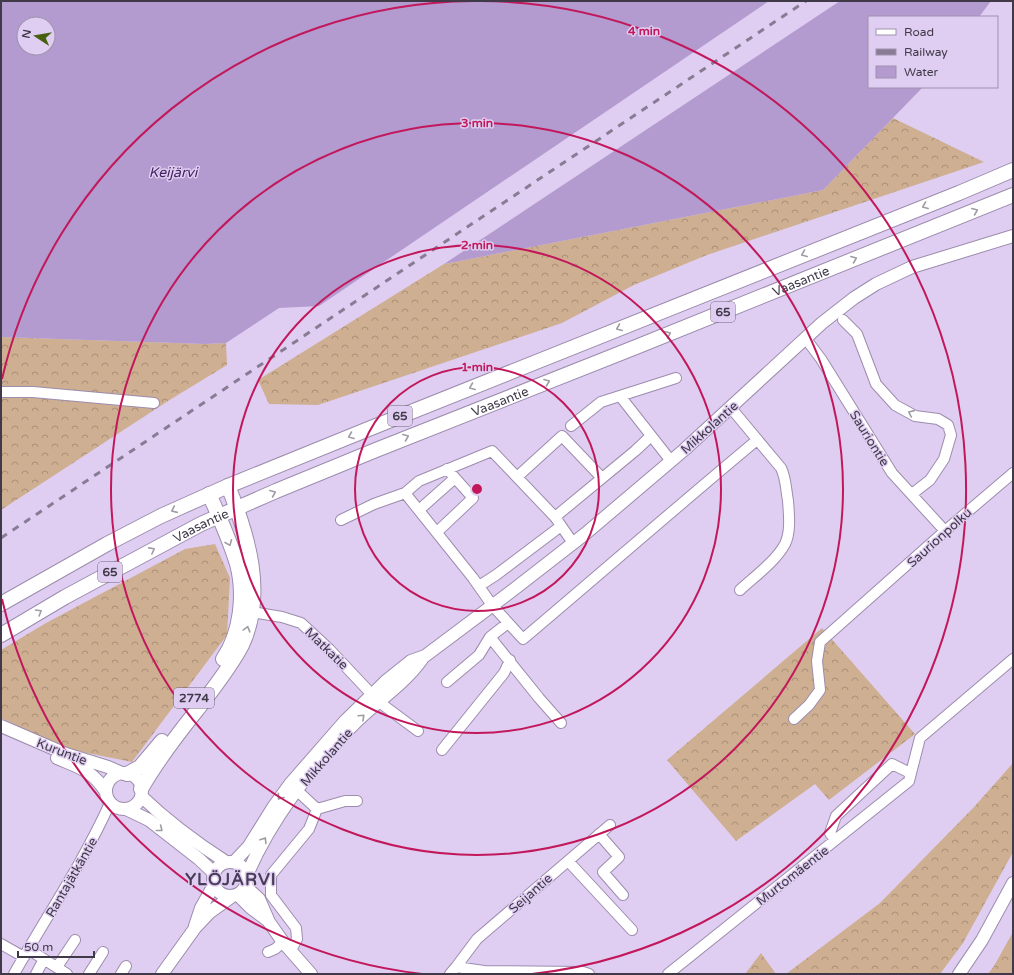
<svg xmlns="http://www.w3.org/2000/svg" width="1014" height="975" font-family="'Varela Round',sans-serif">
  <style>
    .forest { fill: url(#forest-crowns) }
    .water { fill: #b39acf; fill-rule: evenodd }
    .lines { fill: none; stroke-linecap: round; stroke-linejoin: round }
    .minor-casing { stroke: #9c8cad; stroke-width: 12 }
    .major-casing { stroke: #9c8cad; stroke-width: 14 }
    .highway-casing { stroke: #9c8cad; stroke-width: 16 }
    .minor { stroke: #fff; stroke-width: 10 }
    .major { stroke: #fff; stroke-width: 12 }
    .highway { stroke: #fff; stroke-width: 14 }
    .rail { stroke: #877c94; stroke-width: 3; stroke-dasharray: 7 7; stroke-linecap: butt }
    .oneway { stroke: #a09ca4 }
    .ring { fill: none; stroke: #c2185b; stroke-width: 2 }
    .labels { text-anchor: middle; stroke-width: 3; stroke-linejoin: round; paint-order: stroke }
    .shield { fill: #dfcef2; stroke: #70667b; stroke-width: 1 }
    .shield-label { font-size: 12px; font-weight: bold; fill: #403948 }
    .street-label { font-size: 13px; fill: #403948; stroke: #dfcef2 }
    .water-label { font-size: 14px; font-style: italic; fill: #442161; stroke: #dfcef2 }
    .district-label { font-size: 17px; font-weight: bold; letter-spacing: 1px; fill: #4a3c59; stroke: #dfcef2 }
    .centre { fill: #c2185b; stroke: #dfcef2; stroke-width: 2 }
    .ring-label { font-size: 12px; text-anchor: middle; font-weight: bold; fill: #c2185b; stroke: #dfcef2; stroke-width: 3; stroke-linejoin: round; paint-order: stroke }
  </style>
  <defs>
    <pattern id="forest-crowns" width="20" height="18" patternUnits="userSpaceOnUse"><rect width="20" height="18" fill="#ceaf91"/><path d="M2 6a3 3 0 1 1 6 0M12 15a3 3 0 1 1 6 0" fill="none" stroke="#a98f78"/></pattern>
  </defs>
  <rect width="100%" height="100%" fill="#dfcef2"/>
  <!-- forest -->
  <path class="forest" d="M893,118L984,162L707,255L634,285L562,323L318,405L269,404L258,380L444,264L823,190Z
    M1,337L205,344L226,343L227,365L168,401L1,510Z
    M215,544L230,578L227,635L132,762L67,749L1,718V650L46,623L185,549Z
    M822,628L915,734L829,800L815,784L736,841L667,760Z
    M1013,763V852L963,943L940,974H786L880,903L974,807Z
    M1013,932V974H988L994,966Z
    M761,953L776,974H745Z"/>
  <!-- water -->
  <path class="water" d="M1,1H769L319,306L279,308L226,343L205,344L1,337ZM24,24H48V48H24Z
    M840,1H991L979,17H869V87H923L823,190L444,264Z"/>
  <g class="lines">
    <!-- minor casing -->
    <g class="minor-casing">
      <path id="minor" d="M843,320L857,334L876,384L895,405L915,416L938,419L948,425L951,435L944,459L930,480L912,494
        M806,339L821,359L892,473L945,531
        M1,392H33L154,403
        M620,396L671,461
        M731,408L781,468C786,478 786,490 788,501C789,514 791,532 785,544C776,561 754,577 740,590
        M571,426L601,402L676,378
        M517,477L562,436L602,478
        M405,493L473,578L492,605L523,639C601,573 679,505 757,440
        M419,510L455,478
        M555,517L635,451L651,436
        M341,520L374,504L405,493L419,481L492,451L555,517L573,543
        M437,532L473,498L447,469
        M479,586L496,575L561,526
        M246,611L282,617L301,623L330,650L379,702L418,731
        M508,623L490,637L539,698L561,723
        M447,682L479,655L490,637
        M794,719L809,705L820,690L817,661L820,642L945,531L1013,473
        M442,750L504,673L510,660
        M317,809L345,801H357
        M599,834L619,857L603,872L623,895
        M835,840L830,833L836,816L892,764L910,773
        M568,861L632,930
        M1,944L24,957
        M28,949L67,974
        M291,950L297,939L296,928L271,895V875L309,829L317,809L291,785
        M268,952L275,949L283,942
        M57,967L75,940
        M456,967L477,939L610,825
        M14,974C46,917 83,863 110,803
        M36,974L44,959
        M89,974L103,952
        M121,974L126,966
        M450,974L456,967L484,971L583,972L589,974
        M668,974L909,781L920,738L1013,659"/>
    </g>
    <!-- major casing -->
    <g class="major-casing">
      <path id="major" d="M1,726L66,754L108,767L124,774
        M57,758C80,768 92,770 106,792
        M106 791a18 18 0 1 1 36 0a18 18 0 1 1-36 0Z
        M141,796C168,822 195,842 226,862
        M126,809L149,820L199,859L214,873
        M213 879a17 17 0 1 1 34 0a17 17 0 1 1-34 0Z
        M234,862L249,846L274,806L290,784L345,721L386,681L411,661L425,656L513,590L585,534L684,450L822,323L854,298L876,284L912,267L1013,236
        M247,875C270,821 310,768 352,726C374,703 404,685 422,659
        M246,887L259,899L269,922L283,942L311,974
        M238,895L251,908L267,920
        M195,926L201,908L214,885
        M162,974L195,928L210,912L231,897
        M959,974L982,940L1013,883"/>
    </g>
    <!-- highway casing -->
    <g class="highway-casing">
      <g id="highway">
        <path d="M209,494C219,516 230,541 237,564C245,594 241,633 223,659"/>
        <path d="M1,604L107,544L161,516L228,486L366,430L959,193L1013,170"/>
        <path id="s1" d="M1,635L65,597L201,524L276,491L376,450L636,347L1013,195"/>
        <path d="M127,774L140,767L162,741"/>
        <path d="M141,789C157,761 177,735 197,710C213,689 230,668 242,645C266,594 248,535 228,486"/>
      </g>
    </g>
    <!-- minor -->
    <use href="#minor" class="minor"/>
    <!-- major -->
    <use href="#major" class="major"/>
    <!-- highway -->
    <use href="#highway" class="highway"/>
    <!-- rail -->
    <path class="rail" d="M1,538L806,1"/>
  </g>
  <!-- one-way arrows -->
  <defs><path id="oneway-chevron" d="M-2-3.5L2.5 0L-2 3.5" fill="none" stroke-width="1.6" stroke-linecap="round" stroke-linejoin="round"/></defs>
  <g class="oneway">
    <use href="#oneway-chevron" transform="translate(925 206) rotate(159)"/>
    <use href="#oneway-chevron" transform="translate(975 211) rotate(-23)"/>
    <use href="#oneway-chevron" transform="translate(804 254) rotate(158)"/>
    <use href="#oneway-chevron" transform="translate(854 259) rotate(-22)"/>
    <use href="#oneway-chevron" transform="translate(619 328) rotate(158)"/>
    <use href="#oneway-chevron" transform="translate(668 334) rotate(-22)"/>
    <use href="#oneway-chevron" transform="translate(547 382) rotate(-21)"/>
    <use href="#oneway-chevron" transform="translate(472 387) rotate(158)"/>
    <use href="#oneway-chevron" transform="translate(911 413) rotate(-156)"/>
    <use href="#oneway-chevron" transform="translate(351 436) rotate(158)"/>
    <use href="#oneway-chevron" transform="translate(406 437) rotate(-22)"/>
    <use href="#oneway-chevron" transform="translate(273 493) rotate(-23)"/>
    <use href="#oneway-chevron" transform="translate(174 510) rotate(156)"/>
    <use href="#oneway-chevron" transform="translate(229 543) rotate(68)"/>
    <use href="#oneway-chevron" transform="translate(152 550) rotate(-28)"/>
    <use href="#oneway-chevron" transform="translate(39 612) rotate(-31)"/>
    <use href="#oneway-chevron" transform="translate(247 629) rotate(-75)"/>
    <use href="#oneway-chevron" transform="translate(362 717) rotate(-43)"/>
    <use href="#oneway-chevron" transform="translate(280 797) rotate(126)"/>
    <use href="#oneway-chevron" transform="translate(160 829) rotate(38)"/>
    <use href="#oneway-chevron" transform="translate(264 840) rotate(-58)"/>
  </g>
  <!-- distance rings -->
  <g class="ring">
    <circle cx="477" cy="489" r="122"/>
    <circle cx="477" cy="489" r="244"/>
    <circle cx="477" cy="489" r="366"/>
    <path d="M422 974A488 488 0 0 1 2 599M2 379A488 488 0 0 1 473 1M481 1A488 488 0 0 1 532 974"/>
  </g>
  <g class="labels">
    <!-- shield labels -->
    <g class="shield">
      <rect x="711" y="302" width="24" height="20" rx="3"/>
      <rect x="388" y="406" width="24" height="20" rx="3"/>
      <rect x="98" y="562" width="24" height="20" rx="3"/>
      <rect x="174" y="688" width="40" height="20" rx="3"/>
    </g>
    <g class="shield-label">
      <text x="723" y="316">65</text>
      <text x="400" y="420">65</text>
      <text x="110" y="576">65</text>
      <text x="194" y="702">2774</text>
    </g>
    <!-- street labels -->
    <g class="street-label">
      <text dy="5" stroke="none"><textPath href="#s1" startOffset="876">Vaasantie</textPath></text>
      <text dy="5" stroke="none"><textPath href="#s1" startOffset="552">Vaasantie</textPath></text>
      <text transform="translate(709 427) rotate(-42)" y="5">Mikkolantie</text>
      <text transform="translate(870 438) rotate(58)" y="5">Sauriontie</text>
      <text dy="5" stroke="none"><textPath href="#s1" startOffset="228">Vaasantie</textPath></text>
      <text transform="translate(939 537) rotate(-42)" y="5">Saurionpolku</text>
      <text transform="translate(327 648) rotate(44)" y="5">Matkatie</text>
      <text transform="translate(62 751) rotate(21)" y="5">Kuruntie</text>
      <text transform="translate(326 757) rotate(-49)" y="5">Mikkolantie</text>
      <text transform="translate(792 875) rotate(-38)" y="5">Murtomäentie</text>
      <text transform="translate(71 877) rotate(-60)" y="5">Rantajätkäntie</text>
      <text transform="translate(530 893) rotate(-41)" y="5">Seijantie</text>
    </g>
    <!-- water labels -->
    <g class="water-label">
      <text x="173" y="177">Keijärvi</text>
    </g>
    <!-- district labels -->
    <g class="district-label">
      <text x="231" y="885">YLÖJÄRVI</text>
    </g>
  </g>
  <circle cx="477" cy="489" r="6" class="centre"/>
  <g class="ring-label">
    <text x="644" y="35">4 min</text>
    <text x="477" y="127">3 min</text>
    <text x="477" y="249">2 min</text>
    <text x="477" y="371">1 min</text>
  </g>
  <!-- border -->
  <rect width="1014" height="975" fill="none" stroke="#403948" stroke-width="4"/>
  <!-- legend -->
  <rect x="868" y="16" width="130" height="72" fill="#dfcef2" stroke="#9f92ae"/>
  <rect x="876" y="29" width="20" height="6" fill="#ffffff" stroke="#9f92ae"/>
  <text x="904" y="36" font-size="12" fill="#403948">Road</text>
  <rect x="876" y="49" width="20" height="6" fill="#877c94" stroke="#9f92ae"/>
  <text x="904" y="56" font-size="12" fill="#403948">Railway</text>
  <rect x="876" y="66" width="20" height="12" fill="#b39acf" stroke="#9f92ae"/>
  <text x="904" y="76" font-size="12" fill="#403948">Water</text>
  <!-- north arrow -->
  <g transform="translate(36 36) rotate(282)"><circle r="19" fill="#dfcef2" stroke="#9f92ae"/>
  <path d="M0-3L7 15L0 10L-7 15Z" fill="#47600f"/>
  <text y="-6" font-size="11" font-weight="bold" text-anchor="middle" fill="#403948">N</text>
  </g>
  <!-- scale -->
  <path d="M18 951v6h76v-6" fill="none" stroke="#403948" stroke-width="2"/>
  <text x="24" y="951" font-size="12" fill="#403948" stroke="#dfcef2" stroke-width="3" paint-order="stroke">50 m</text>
</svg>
